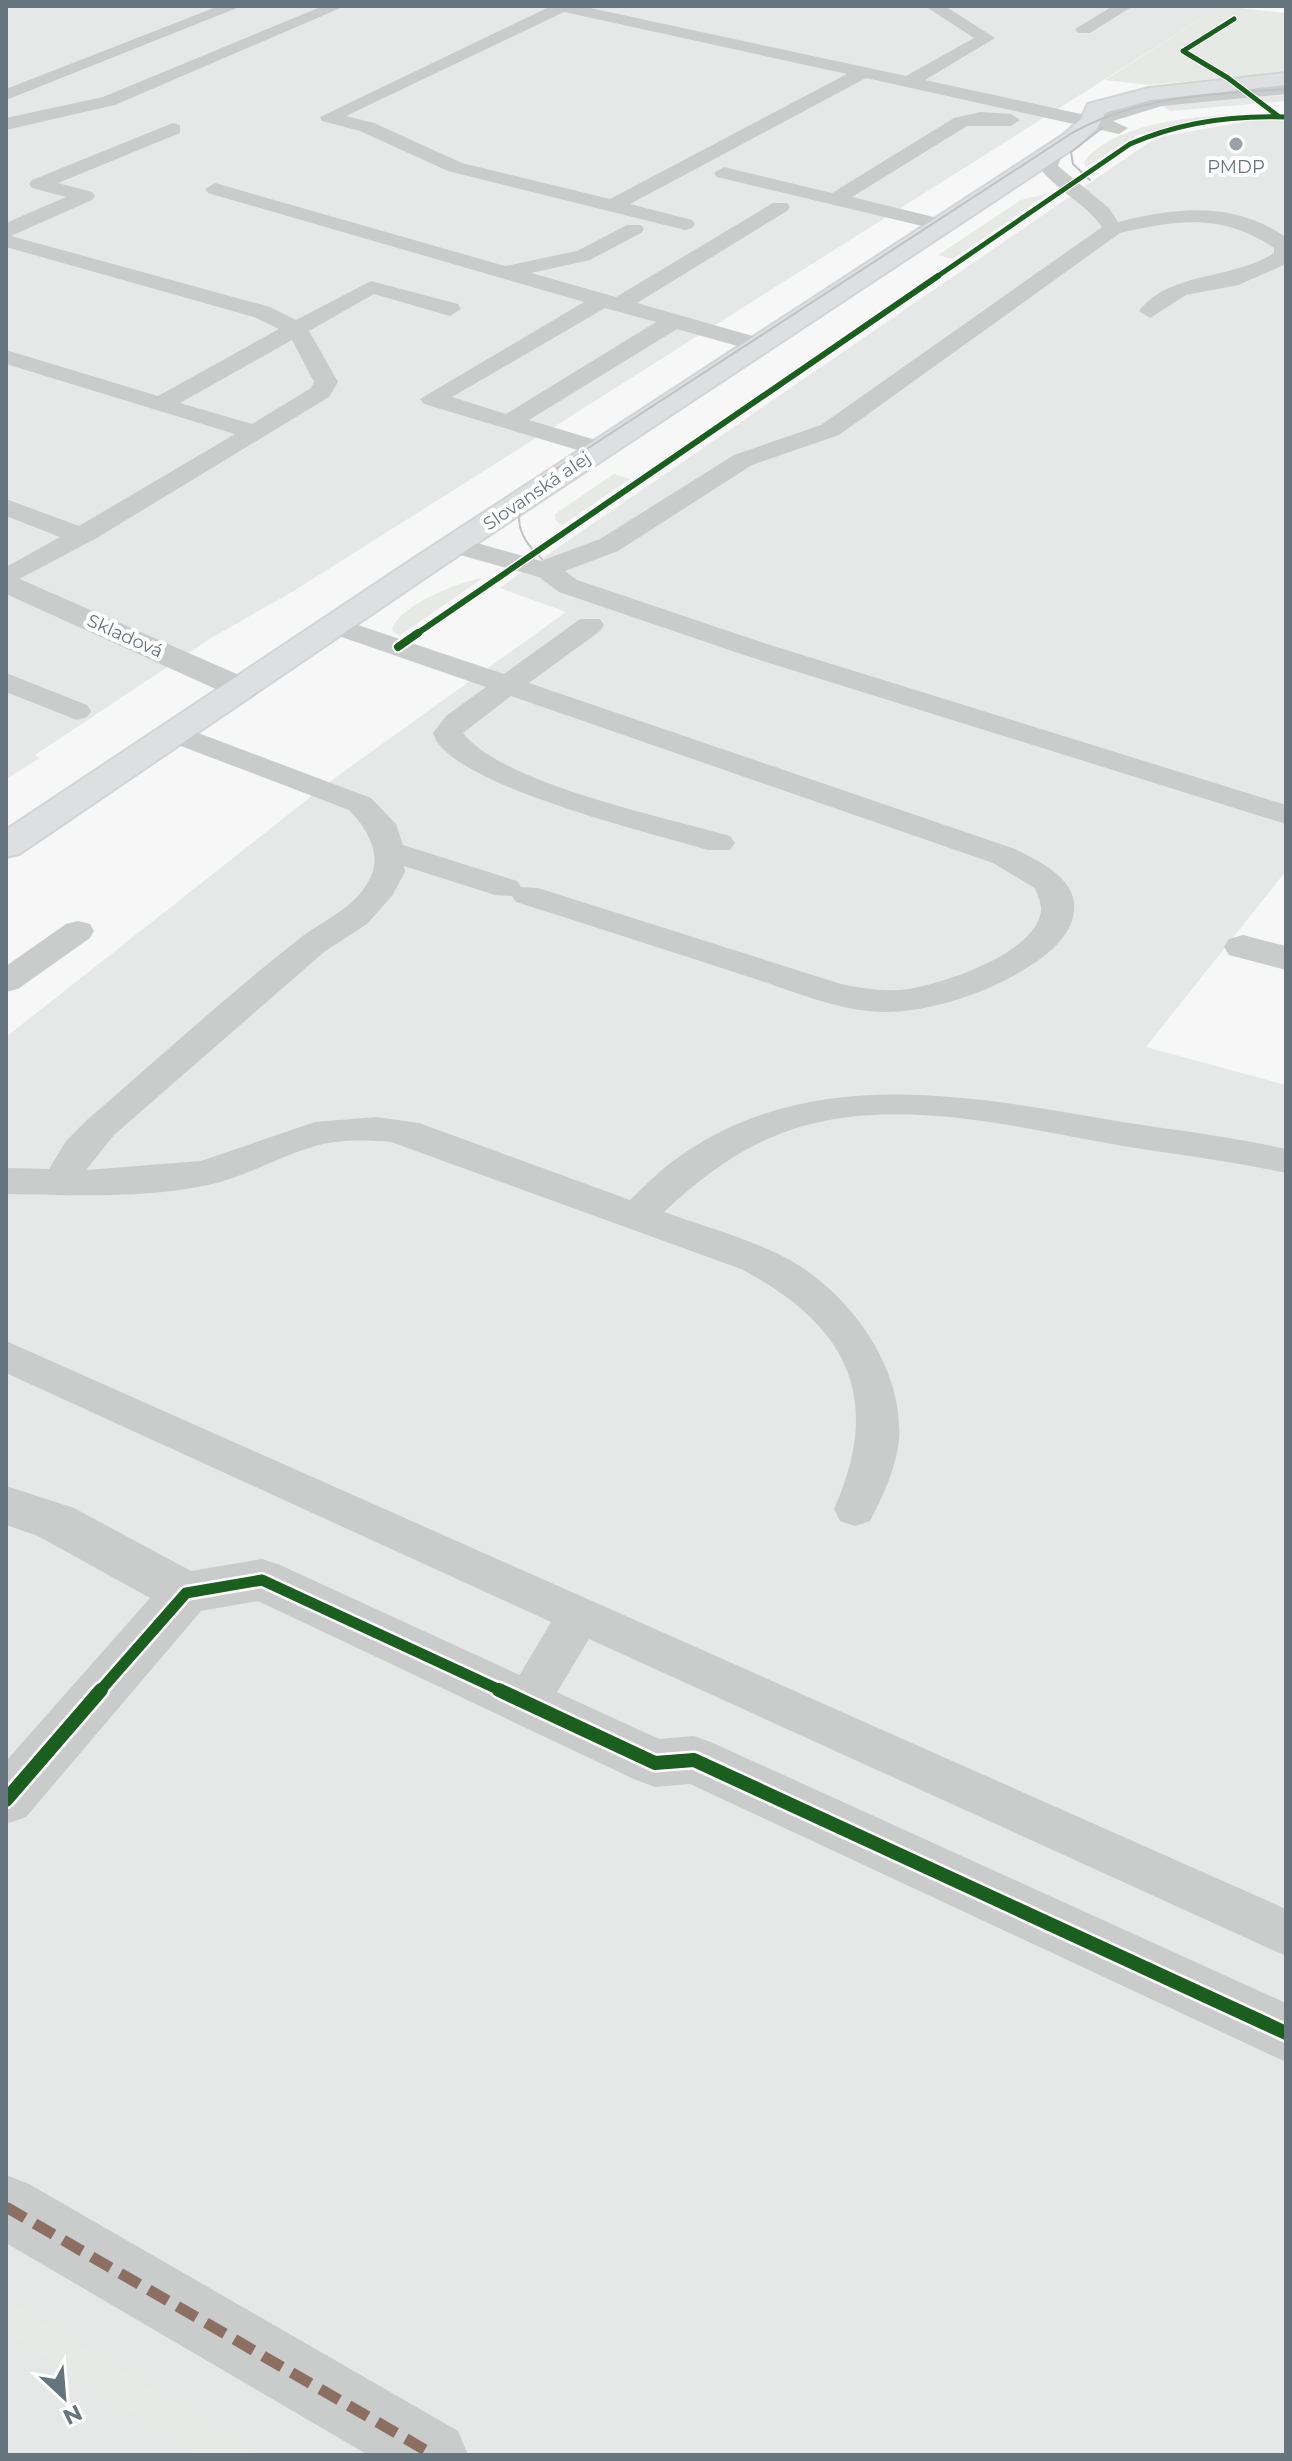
<svg xmlns="http://www.w3.org/2000/svg" width="1292" height="2461" font-family="Montserrat,sans-serif">
  <style>
    .built { fill: #e6e7e7 }
    .green { fill: #e6e9e5 }
    .lines { fill: none; stroke-linecap: round; stroke-linejoin: round }
    .secondary-casing { stroke: #d3d4d4; stroke-width: 4 }
    .lane { fill: #cacccc; fill-rule: evenodd }
    .street { fill: #cacccc; fill-rule: evenodd }
    .secondary { fill: #dedfe0; fill-rule: evenodd }
    .tram { stroke: #c0c1c2; stroke-width: 2 }
    .quiet { stroke: #8d6e63; stroke-width: 11; stroke-dasharray: 22 11; stroke-linecap: butt }
    .cycleway-far4-casing { stroke: #fff; stroke-width: 7 }
    .cycleway-far3-casing { stroke: #fff; stroke-width: 9 }
    .cycleway-far2-casing { stroke: #fff; stroke-width: 12 }
    .cycleway-far1-casing { stroke: #fff; stroke-width: 16 }
    .cycleway-casing { stroke: #fff; stroke-width: 19 }
    .cycleway-far4 { stroke: #1b5e20; stroke-width: 5 }
    .cycleway-far3 { stroke: #1b5e20; stroke-width: 6 }
    .cycleway-far2 { stroke: #1b5e20; stroke-width: 8 }
    .cycleway-far1 { stroke: #1b5e20; stroke-width: 11 }
    .cycleway { stroke: #1b5e20; stroke-width: 14 }
    .poi-dot { fill: #99a2a8; stroke: #fff; stroke-width: 3 }
    .labels { text-anchor: middle; stroke-width: 8; stroke-linejoin: round; paint-order: stroke }
    .far-poi-label { font-size: 18px; fill: #66747d; stroke: #fff }
    .far-street-label { font-size: 18px; fill: #66747d; stroke: #fff }
  </style>
  <rect width="100%" height="100%" fill="#f7f7f7"/>
  <!-- built -->
  <path class="built" d="M6,6H1221L292,592L211,638L35,755L40,758L6,779Z
    M1286,85V101L1171,111L1150,100Z
    M1260,119H1286V871L1146,1047L1286,1085V2455H6V1037L332,780L566,612L500,588L512,579L1148,143L1165,136Z"/>
  <!-- green -->
  <path class="green" d="M1221,6L1286,13V72L1150,85L1105,80Z
    M1251,114L1137,135L1086,167L1084,162C1114,121 1204,115 1251,114Z
    M1049,193L953,259L938,255L1021,200Z
    M614,474L630,479L562,525L556,521L555,514Z
    M483,578L399,636L392,630C397,606 461,581 483,578Z
    M6,2299L257,2455H200L6,2332Z"/>
  <g class="lines">
    <!-- secondary casing -->
    <g class="secondary-casing">
      <path id="secondary" d="M1286,73V85L1151,100L1105,113L1098,127L1079,145L444,565L19,854L6,857V830L422,553L1063,135L1081,119L1088,104L1149,88Z"/>
    </g>
    <!-- lane -->
    <path class="lane" d="M219,6H242L6,100V89Z
      M323,6H345L115,105L6,130V118L103,97Z
      M551,6H581L906,76L974,38L925,6H945L995,38L925,80L1090,116L1160,96L1286,84V94L1162,106L1113,121L1128,128L1119,134L866,78L630,204L692,220L695,224L692,228L685,230L448,171L360,131L322,121L320,117ZM564,12L847,74L610,199L462,163L374,123L346,116Z
      M1113,6H1133L1090,33H1078L1075,29Z
      M981,112L1011,114L1020,120L1011,126H967L852,197L950,221L953,225L950,229L943,231L717,177L714,173L724,167L832,193L954,118Z
      M173,123L180,125V133L58,183L92,192L95,196L92,200L11,236L270,307L296,320L371,281L458,304L461,309L450,316L374,294L309,331L338,382L329,397L95,539L6,586V567L60,537L6,516V499L79,526L235,434L6,364V350L158,396L279,329L254,317L6,247V223L66,197L32,188L29,184L32,180ZM292,340L314,382L311,388L252,424L180,403Z
      M1052,147L1062,153L1058,166L1109,208L1118,222C1179,207 1232,201 1286,237V264L1238,285L1186,295L1150,318L1139,311C1170,271 1233,280 1274,253V248C1222,213 1178,220 1120,233L839,435L752,465L618,551L565,571L577,580L767,644L1286,805V824L747,656L559,592L539,577L446,551L442,545L455,537L541,561L600,539L734,455L821,425L1102,227C1085,202 1054,190 1037,164L1045,149Z
      M215,183L505,266L577,251L627,225H641L644,229L641,233L590,260L531,273L616,297L773,203H787L790,207L787,211L637,303L770,341L773,346L762,353L677,329L529,420L609,444L612,449L609,454H591L424,404L420,399L584,302L208,193L205,189ZM605,308L656,322L506,414L452,397Z
      M334,617L504,674L580,619H600L604,625L600,631L529,683L1015,849C1038,861 1078,878 1074,911C1071,938 1046,956 1025,969C987,993 932,1011 887,1012C839,1012 791,990 746,976C669,951 593,926 516,902L512,896L495,895L404,866L405,872L392,896L367,924L324,952L114,1135L86,1170L201,1161L315,1122L376,1117L419,1123L630,1200C645,1186 660,1170 676,1159C802,1067 956,1093 1099,1118C1162,1129 1224,1135 1286,1149V1173C1232,1161 1178,1155 1123,1146C1021,1128 905,1097 803,1126C748,1142 705,1173 664,1212C706,1227 751,1239 790,1260C851,1295 904,1368 899,1440C896,1468 883,1496 870,1521L855,1526L840,1521L834,1509C884,1397 847,1325 741,1269L391,1142C365,1140 337,1139 312,1147C276,1158 245,1177 208,1185C142,1199 73,1195 6,1194V1168L49,1169L66,1141L88,1119C158,1059 226,996 299,939C324,919 357,908 371,876C382,852 365,826 349,810L165,740L160,734L165,728H185L371,798L396,824L403,845L517,881L521,887L538,888L841,984C864,989 886,992 909,989C945,983 1036,953 1041,911C1042,904 1037,894 1035,888L993,863L511,696L463,733C503,784 665,817 730,836L735,843L730,850H708C656,834 447,785 433,733L446,716L486,687L324,631L320,625L324,619Z
      M6,673L87,705L91,711L87,717L77,720L6,692Z
      M78,921L90,924L94,931L90,938L18,989L6,992V966L66,924Z
      M6,1341L1286,1909V1956L589,1639L542,1717L526,1723L510,1717L503,1703L551,1622L6,1373Z"/>
    <!-- street -->
    <path class="street" d="M6,573L255,682L260,689L255,696L243,699L231,696L6,594Z
      M1243,935L1286,946V970L1229,955L1224,947L1229,939Z
      M6,1486L74,1508L191,1571L262,1559L280,1565L659,1739L694,1736L713,1743L1286,2003V2062L690,1784L655,1787L636,1780L258,1601L201,1611L26,1817L6,1824V1761L150,1598L38,1536L6,1525Z
      M6,2175L29,2184L458,2431L468,2455H368L6,2243Z"/>
    <!-- secondary -->
    <use href="#secondary" class="secondary"/>
    <!-- tram -->
    <path class="tram" d="M1090,180L1073,164L1071,152L1102,128
      M542,559C513,533 511,508 539,480L1072,133C1139,96 1211,94 1286,89"/>
    <!-- quiet -->
    <path class="quiet" d="M6,2207L434,2455"/>
    <!-- cycleway-far4 casing -->
    <g class="cycleway-far4-casing">
      <path id="cycleway-far4" d="M1234,19L1183,51L1228,78L1278,116
        M935,278L1130,144C1180,122 1232,115 1286,117"/>
    </g>
    <!-- cycleway-far3 casing -->
    <g class="cycleway-far3-casing">
      <path id="cycleway-far3" d="M415,635L938,276"/>
    </g>
    <!-- cycleway-far2 casing -->
    <g class="cycleway-far2-casing">
      <path id="cycleway-far2" d="M398,647L418,633"/>
    </g>
    <!-- cycleway-far1 casing -->
    <g class="cycleway-far1-casing">
      <path id="cycleway-far1" d="M99,1692L186,1593L262,1580L504,1692"/>
    </g>
    <!-- cycleway casing -->
    <g class="cycleway-casing">
      <path id="cycleway" d="M499,1690L655,1763L694,1760L1286,2033
        M6,1800L101,1690"/>
    </g>
    <!-- cycleway-far4 -->
    <use href="#cycleway-far4" class="cycleway-far4"/>
    <!-- cycleway-far3 -->
    <use href="#cycleway-far3" class="cycleway-far3"/>
    <!-- cycleway-far2 -->
    <use href="#cycleway-far2" class="cycleway-far2"/>
    <!-- cycleway-far1 -->
    <use href="#cycleway-far1" class="cycleway-far1"/>
    <!-- cycleway -->
    <use href="#cycleway" class="cycleway"/>
  </g>
  <!-- markers -->
  <circle class="poi-dot" cx="1236" cy="144" r="8"/>
  <g class="labels">
    <!-- far-poi labels -->
    <g class="far-poi-label">
      <text x="1236" y="173">PMDP</text>
    </g>
    <!-- far-street labels -->
    <g class="far-street-label">
      <text transform="translate(537 491) rotate(-34)" y="6">Slovanská alej</text>
      <text transform="translate(125 636) rotate(24)" y="6">Skladová</text>
    </g>
  </g>
  <!-- border -->
  <rect width="1292" height="2461" fill="none" stroke="#66747d" stroke-width="16"/>
  <!-- north arrow -->
  <g transform="translate(64 2397) rotate(154)" stroke="#ffffff" stroke-width="6" paint-order="stroke">
  <path d="M0-6L14 30L0 20L-14 30Z" fill="#66747d"/>
  <text y="-12" font-size="22" font-weight="bold" text-anchor="middle" fill="#66747d">N</text>
  </g>
</svg>
